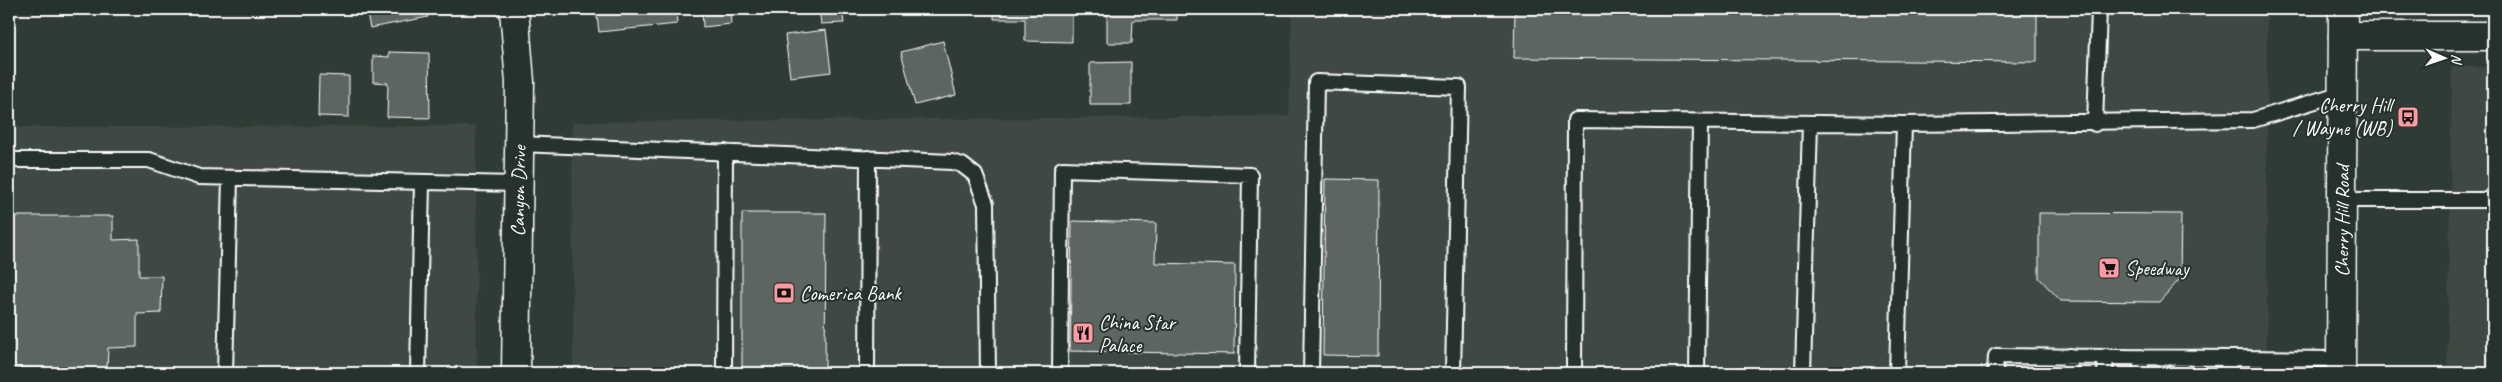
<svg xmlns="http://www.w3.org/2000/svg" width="2502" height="382" font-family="Caveat,sans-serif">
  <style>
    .built { fill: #3c4842 }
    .building { fill: #5b6661; stroke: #fff }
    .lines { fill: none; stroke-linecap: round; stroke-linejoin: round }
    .service-casing { stroke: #fff; stroke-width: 18 }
    .minor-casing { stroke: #fff; stroke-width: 31 }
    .secondary-casing { stroke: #fff; stroke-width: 31 }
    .service { stroke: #26332d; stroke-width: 14 }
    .minor { stroke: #26332d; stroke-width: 28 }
    .secondary { stroke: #26332d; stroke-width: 28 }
    .labels { text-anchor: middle; stroke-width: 4; stroke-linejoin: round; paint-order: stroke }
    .poi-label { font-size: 20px; fill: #fff; stroke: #26332d; text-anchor: start }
    .street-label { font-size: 20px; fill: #fff; stroke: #26332d }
  </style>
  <rect width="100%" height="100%" fill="#2f3b35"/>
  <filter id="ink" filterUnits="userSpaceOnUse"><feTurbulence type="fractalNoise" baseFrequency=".02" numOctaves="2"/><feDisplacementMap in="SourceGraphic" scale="10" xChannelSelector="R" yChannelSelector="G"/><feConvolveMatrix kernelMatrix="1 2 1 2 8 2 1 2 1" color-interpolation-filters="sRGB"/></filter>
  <g filter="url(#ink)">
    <!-- built -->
    <path class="built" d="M1292,9H2267V373H573L572,122L1289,116Z
      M2452,67H2493V373H2447Z
      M476,126L477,373H9V127Z"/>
    <!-- building -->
    <path class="building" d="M366,9H426L428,17L370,28Z
      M596,9H676L677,24L599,32Z
      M702,9H730L731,24L703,27Z
      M819,9H842L844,23L821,24Z
      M994,9H1072V42L1025,41V19H994Z
      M1107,9H1177V20H1133L1132,43H1107Z
      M1515,9H2037V62L1514,58Z
      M826,30L831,72L790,77L785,35Z
      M943,41L956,95L915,105L901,52Z
      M389,52L429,53L430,118L387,117L388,83L373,82V56L389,57Z
      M1131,62V105H1090V63Z
      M319,75L349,76V117L318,116Z
      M1325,179L1379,180L1378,356L1323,355Z
      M742,213H826L825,373H742Z
      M2039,213L2181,214L2180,279L2159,302L2061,301L2039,278Z
      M9,216H113V240L139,239V276H162L161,313L137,314V347L108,348L107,370L9,368Z
      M1072,221L1156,223L1155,263L1235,265L1234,354L1070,351Z"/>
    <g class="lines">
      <!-- service casing -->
      <g class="service-casing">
        <path id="service" d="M2095,124L2099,9
          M519,144L952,162L962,165L975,175L986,204L988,373
          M9,160H149L199,177L519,184
          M2341,200H2493
          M225,373L230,178
          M418,373L422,182
          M724,373L725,152
          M867,373L868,158
          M1060,373L1062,169L1250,175L1247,373
          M1311,373L1316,82L1459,87L1453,373
          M1574,373L1575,120L1904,124
          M1697,373L1700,122
          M1803,373L1810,123
          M1897,373L1904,124L2253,120L2342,93
          M1995,373L1996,356L2229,358
          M2069,373L2070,356
          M2105,373L2106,356
          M2141,373V357
          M2181,373V358
          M2228,373L2229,358L2341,359"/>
      </g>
      <!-- minor casing -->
      <g class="minor-casing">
        <path id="minor" d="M514,9L520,82L516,373
          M2343,36H2493"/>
      </g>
      <!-- secondary casing -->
      <g class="secondary-casing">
        <g id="secondary">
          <path id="s1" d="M2341,373L2343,9"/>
        </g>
      </g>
      <!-- service -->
      <use href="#service" class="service"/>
      <!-- minor -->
      <use href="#minor" class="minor"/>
      <!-- secondary -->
      <use href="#secondary" class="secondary"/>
    </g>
  </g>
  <!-- icons -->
  <defs>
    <g id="bus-square" transform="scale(1.125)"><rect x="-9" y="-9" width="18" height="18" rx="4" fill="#ff9aa2" stroke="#26332d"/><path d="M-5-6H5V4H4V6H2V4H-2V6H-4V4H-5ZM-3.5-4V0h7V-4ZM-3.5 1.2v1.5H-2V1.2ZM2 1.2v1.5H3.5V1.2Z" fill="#111"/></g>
    <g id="supermarket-square" transform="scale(1.125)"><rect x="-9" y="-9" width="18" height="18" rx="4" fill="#ff9aa2" stroke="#26332d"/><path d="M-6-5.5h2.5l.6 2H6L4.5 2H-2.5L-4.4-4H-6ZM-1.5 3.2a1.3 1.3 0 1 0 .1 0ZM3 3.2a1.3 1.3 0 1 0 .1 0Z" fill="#111"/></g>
    <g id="bank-square" transform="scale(1.125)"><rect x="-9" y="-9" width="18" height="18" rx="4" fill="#ff9aa2" stroke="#26332d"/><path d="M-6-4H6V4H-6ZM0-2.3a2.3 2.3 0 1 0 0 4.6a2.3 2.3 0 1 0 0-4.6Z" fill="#111"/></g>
    <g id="restaurant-square" transform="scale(1.125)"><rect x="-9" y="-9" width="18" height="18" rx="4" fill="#ff9aa2" stroke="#26332d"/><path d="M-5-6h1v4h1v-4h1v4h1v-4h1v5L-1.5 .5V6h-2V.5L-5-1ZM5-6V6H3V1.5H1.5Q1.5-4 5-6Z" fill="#111"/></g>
  </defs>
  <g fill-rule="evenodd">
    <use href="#bus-square" x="2408" y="117"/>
    <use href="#supermarket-square" x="2109" y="268"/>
    <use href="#bank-square" x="784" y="293"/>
    <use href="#restaurant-square" x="1083" y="333"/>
  </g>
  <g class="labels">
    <!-- poi labels -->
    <g class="poi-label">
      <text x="2392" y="112" text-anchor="end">Cherry Hill<tspan x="2392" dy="23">/ Wayne (WB)</tspan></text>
      <text x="2125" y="275">Speedway</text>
      <text x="800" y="300">Comerica Bank</text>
      <text x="1099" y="329">China Star<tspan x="1099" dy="23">Palace</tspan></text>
    </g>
    <!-- street labels -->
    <g class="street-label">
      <text transform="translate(518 191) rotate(-89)" y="7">Canyon Drive</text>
      <text dy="7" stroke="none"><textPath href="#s1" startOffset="152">Cherry Hill Road</textPath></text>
    </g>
  </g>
  <!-- margin -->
  <rect width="2502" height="382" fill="none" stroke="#26332d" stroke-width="30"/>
  <rect x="15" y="15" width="2472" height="352" fill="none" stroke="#fff" stroke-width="2" filter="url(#ink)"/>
  <!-- north arrow -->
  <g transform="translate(2444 58) rotate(92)" stroke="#26332d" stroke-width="4" paint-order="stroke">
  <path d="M0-4L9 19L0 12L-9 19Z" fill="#ffffff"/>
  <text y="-8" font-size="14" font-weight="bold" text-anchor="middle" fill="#ffffff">N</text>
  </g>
</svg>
